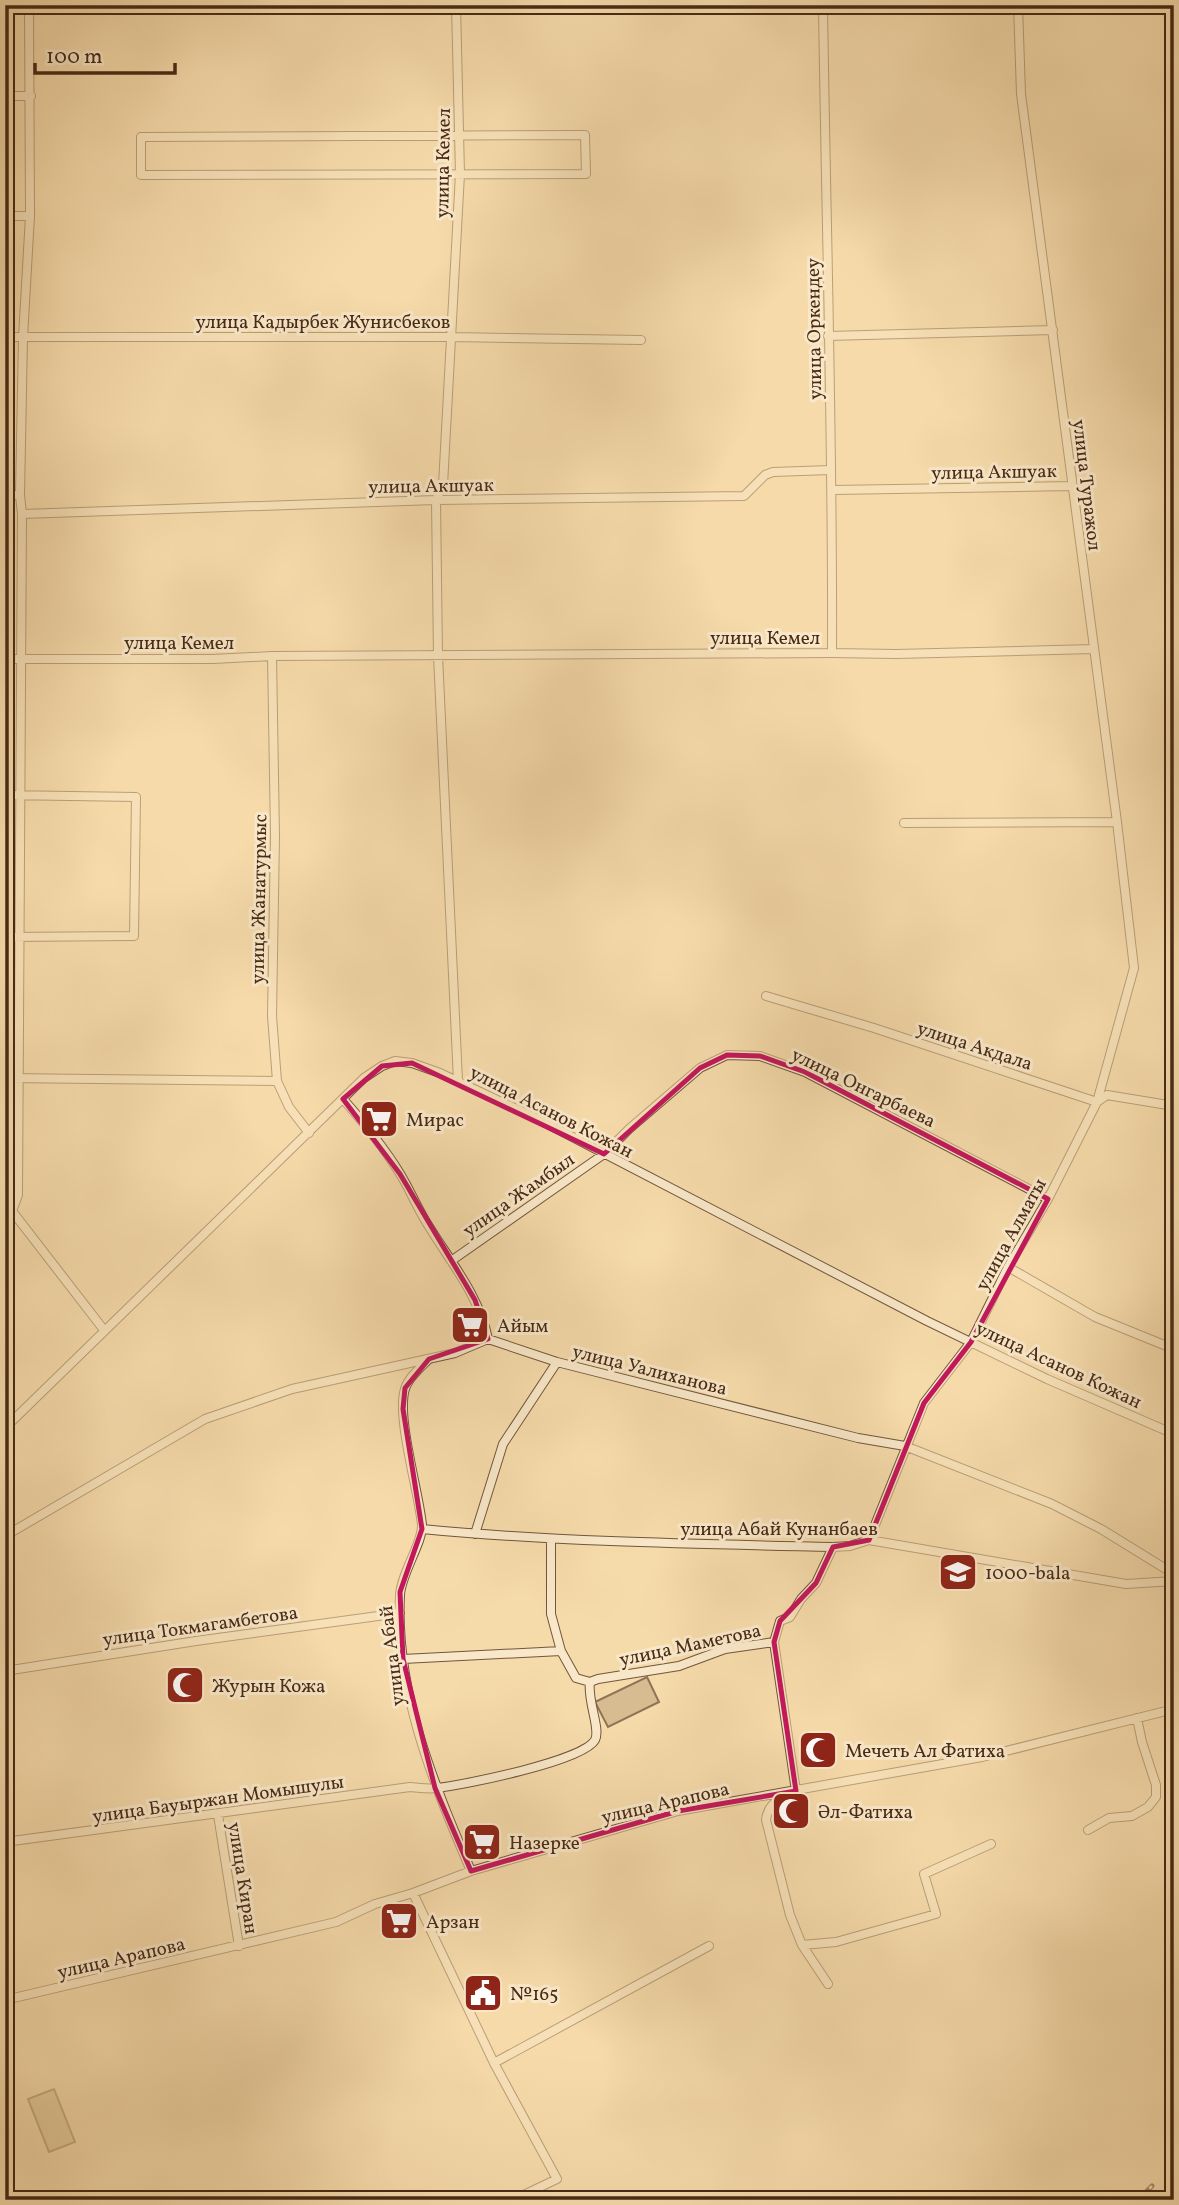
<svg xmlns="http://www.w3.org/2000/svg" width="1179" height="2205" font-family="Vollkorn,serif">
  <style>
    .green { fill: #d8bc91; stroke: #907354; stroke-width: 2 }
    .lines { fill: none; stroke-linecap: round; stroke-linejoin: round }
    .minor-casing { stroke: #73563b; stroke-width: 10 }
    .minor { stroke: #f8e7c8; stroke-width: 8 }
    .rail-casing { stroke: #482a16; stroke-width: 5 }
    .rail { stroke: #f8e7c8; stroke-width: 2.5; stroke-dasharray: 8; stroke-linecap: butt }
    .marked { fill: none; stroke: #c2185b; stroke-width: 5; stroke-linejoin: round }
    .labels { text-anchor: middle; stroke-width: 6; stroke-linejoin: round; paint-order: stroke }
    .street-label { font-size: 19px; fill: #482a16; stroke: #f8e7c8 }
    .poi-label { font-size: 19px; fill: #482a16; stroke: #f8e7c8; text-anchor: start }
  </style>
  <rect width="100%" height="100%" fill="#f5daaa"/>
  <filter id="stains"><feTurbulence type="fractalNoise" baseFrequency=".00286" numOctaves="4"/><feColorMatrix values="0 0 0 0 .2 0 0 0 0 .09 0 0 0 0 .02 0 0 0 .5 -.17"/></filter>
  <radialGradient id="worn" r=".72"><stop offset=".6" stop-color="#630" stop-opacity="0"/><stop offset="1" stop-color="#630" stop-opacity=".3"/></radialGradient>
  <!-- green -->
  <path class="green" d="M647,1677L659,1702L608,1727L595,1702Z
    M54,2089L75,2142L49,2152L28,2099Z"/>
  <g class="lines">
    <!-- minor casing -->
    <g class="minor-casing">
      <path id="minor" d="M29,5L30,216L23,337L20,495L22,514L18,1195L12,1211L104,1330
        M456,5L460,174L443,485L436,500L438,656L458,1081
        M823,5C826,221 833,437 832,653
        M5,96H31
        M585,135L586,174L141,175V137Z
        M5,216H30
        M828,336L1053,330
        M5,337H451L641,340
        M833,490L1072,486
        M5,495H20
        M22,514L436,500L744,496L765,475L773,472L831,470
        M272,656L275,836L272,1016L277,1081L289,1107L309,1133
        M5,659H213L272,656L832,653L896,654L1093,649
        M5,795L136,797L134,936L5,937
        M904,823L1117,822
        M766,996L874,1028L1097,1102L1107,1095L1174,1106
        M5,1078L277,1081
        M343,1099C364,1123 383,1146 399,1172C409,1188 416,1205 425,1220C448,1259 479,1294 488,1339
        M451,1261L604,1154L629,1129L700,1068L727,1055L760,1056L805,1072L1048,1199
        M1008,1267L1095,1317L1174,1349
        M428,1360C420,1368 408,1378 405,1389C396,1417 419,1492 422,1525C423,1542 401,1574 400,1595C395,1692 434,1784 471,1871
        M5,1428L364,1078L382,1066L395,1061L412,1063L440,1073L536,1118L927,1321L1047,1379L1174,1434
        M422,1529C559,1542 696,1544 833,1547L850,1546L869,1540L1126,1584L1174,1581
        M475,1534L503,1444L557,1362
        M5,1536L205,1419L292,1389L455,1353L488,1339L557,1362L858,1438L905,1446L1052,1504L1101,1529L1174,1574
        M551,1539V1614L561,1651L576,1678L590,1682
        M869,1540L924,1403L971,1342L1008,1267L1048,1199L1097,1102L1134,968L1117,822L1021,94L1018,5
        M403,1659L561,1651
        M5,1671L196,1641L400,1613
        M218,1815L239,1946
        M1088,1830L1109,1818L1132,1816L1148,1807L1156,1797V1785L1142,1742L1137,1718
        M5,1842L410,1787C418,1788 428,1789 437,1788C464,1785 583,1761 595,1740C601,1729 587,1701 590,1682L598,1679L679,1666L725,1649L774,1642
        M413,1893L494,2063L557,2179L513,2200
        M802,1945L836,1942L936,1914L924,1874L991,1844
        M828,1984L802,1945L790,1915L766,1820C768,1802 781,1798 796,1791L774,1642L780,1621L790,1617L801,1599L816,1583L833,1547
        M5,2000L336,1922L375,1904L413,1893L471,1871L678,1811L982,1757L1174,1709
        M494,2063L709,1946"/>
    </g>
    <!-- minor -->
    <use href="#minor" class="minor"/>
    <!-- rail casing -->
    <g class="rail-casing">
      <path id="rail" d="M1138,2200L1152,2186"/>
    </g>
    <!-- rail -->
    <use href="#rail" class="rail"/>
  </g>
  <!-- marked area -->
  <path d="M0 0H1179V2205H0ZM727,1055L760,1056L805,1072L1048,1199L971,1342L924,1403L869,1540L833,1547L816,1583L780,1621L774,1642L796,1791L678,1811L471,1871L435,1788L403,1659L400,1592L422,1529L403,1409L405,1388L429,1359L488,1339L475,1300L400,1174L343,1099L382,1066L412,1063L604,1154L700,1068Z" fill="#f5daaa" fill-opacity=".55" fill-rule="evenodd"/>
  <path class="marked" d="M727,1055L760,1056L805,1072L1048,1199L971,1342L924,1403L869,1540L833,1547L816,1583L780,1621L774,1642L796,1791L678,1811L471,1871L435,1788L403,1659L400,1592L422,1529L403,1409L405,1388L429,1359L488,1339L475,1300L400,1174L343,1099L382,1066L412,1063L604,1154L700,1068Z"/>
  <!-- icons -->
  <defs>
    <g id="supermarket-square" transform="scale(2.0125)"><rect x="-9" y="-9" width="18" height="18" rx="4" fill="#8f2418" stroke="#f8e7c8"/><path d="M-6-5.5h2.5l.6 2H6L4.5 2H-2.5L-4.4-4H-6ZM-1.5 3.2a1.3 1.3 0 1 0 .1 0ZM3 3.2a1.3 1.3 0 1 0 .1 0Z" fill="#fff"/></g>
    <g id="school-square" transform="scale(2.0125)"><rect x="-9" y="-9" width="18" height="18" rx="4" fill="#8f2418" stroke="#f8e7c8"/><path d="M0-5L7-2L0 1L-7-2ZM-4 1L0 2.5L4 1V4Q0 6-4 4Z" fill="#fff"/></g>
    <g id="mosque-square" transform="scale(2.0125)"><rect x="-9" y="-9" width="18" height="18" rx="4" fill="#8f2418" stroke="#f8e7c8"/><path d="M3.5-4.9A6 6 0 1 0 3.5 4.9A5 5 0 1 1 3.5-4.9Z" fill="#fff"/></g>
    <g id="civic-square" transform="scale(2.0125)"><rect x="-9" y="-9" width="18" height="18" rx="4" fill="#8f2418" stroke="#f8e7c8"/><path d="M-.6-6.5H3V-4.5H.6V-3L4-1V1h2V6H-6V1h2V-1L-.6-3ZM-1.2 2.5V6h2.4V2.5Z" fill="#fff"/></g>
  </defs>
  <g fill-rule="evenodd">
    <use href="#supermarket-square" x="379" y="1119"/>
    <use href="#supermarket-square" x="470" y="1325"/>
    <use href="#school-square" x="958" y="1572"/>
    <use href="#mosque-square" x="185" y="1685"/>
    <use href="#mosque-square" x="818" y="1750"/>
    <use href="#mosque-square" x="791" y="1811"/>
    <use href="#supermarket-square" x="482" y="1842"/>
    <use href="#supermarket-square" x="399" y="1921"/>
    <use href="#civic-square" x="483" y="1993"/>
  </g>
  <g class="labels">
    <!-- street labels -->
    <g class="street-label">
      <text transform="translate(442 163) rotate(-89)" y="7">улица Кемел</text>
      <text x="323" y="328">улица Кадырбек Жунисбеков</text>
      <text transform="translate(813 329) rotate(-91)" y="7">улица Оркендеу</text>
      <text transform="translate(994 471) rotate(-1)" y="7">улица Акшуак</text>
      <text transform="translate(431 485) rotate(-1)" y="7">улица Акшуак</text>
      <text transform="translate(1088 485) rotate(83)" y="7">улица Туражол</text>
      <text x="765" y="644">улица Кемел</text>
      <text x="179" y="649">улица Кемел</text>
      <text transform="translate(258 899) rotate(-89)" y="7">улица Жанатурмыс</text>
      <text transform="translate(975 1045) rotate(18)" y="7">улица Акдала</text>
      <text transform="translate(864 1087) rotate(26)" y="7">улица Онгарбаева</text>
      <text transform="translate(552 1111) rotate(27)" y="7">улица Асанов Кожан</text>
      <text transform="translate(518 1194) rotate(-35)" y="7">улица Жамбыл</text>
      <text transform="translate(1010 1234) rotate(-61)" y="7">улица Алматы</text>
      <text transform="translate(1059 1364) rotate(25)" y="7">улица Асанов Кожан</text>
      <text transform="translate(650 1369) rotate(14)" y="7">улица Уалиханова</text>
      <text x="779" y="1535">улица Абай Кунанбаев</text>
      <text transform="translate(200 1625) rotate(-8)" y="7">улица Токмагамбетова</text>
      <text transform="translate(690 1644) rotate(-12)" y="7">улица Маметова</text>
      <text transform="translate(391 1656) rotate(-97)" y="7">улица Абай</text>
      <text transform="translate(218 1798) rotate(-8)" y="7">улица Бауыржан Момышулы</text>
      <text transform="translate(665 1802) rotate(-13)" y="7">улица Арапова</text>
      <text transform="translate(244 1878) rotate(81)" y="7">улица Киран</text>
      <text transform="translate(121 1957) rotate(-13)" y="7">улица Арапова</text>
    </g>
    <!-- poi labels -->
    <g class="poi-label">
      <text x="406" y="1126">Мирас</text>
      <text x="497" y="1332">Айым</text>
      <text x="985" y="1579">1000-bala</text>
      <text x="212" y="1692">Журын Кожа</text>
      <text x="845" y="1757">Мечеть Ал Фатиха</text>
      <text x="818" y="1818">Әл-Фатиха</text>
      <text x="509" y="1849">Назерке</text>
      <text x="426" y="1928">Арзан</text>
      <text x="510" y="2000">№165</text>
    </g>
  </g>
  <!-- margin -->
  <rect width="1179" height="2205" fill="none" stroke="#f5daaa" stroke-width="28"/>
  <rect x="7" y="7" width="1165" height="2191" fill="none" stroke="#482a16" stroke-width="3.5"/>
  <rect x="14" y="14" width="1151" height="2177" fill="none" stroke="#482a16" stroke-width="2"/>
  <!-- scale -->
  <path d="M35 63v10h140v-10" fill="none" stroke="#482a16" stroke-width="3.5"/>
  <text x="46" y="63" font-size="21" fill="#482a16" stroke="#f8e7c8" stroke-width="5" paint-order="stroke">100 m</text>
  <rect width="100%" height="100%" filter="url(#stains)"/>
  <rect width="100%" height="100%" fill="url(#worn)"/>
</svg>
